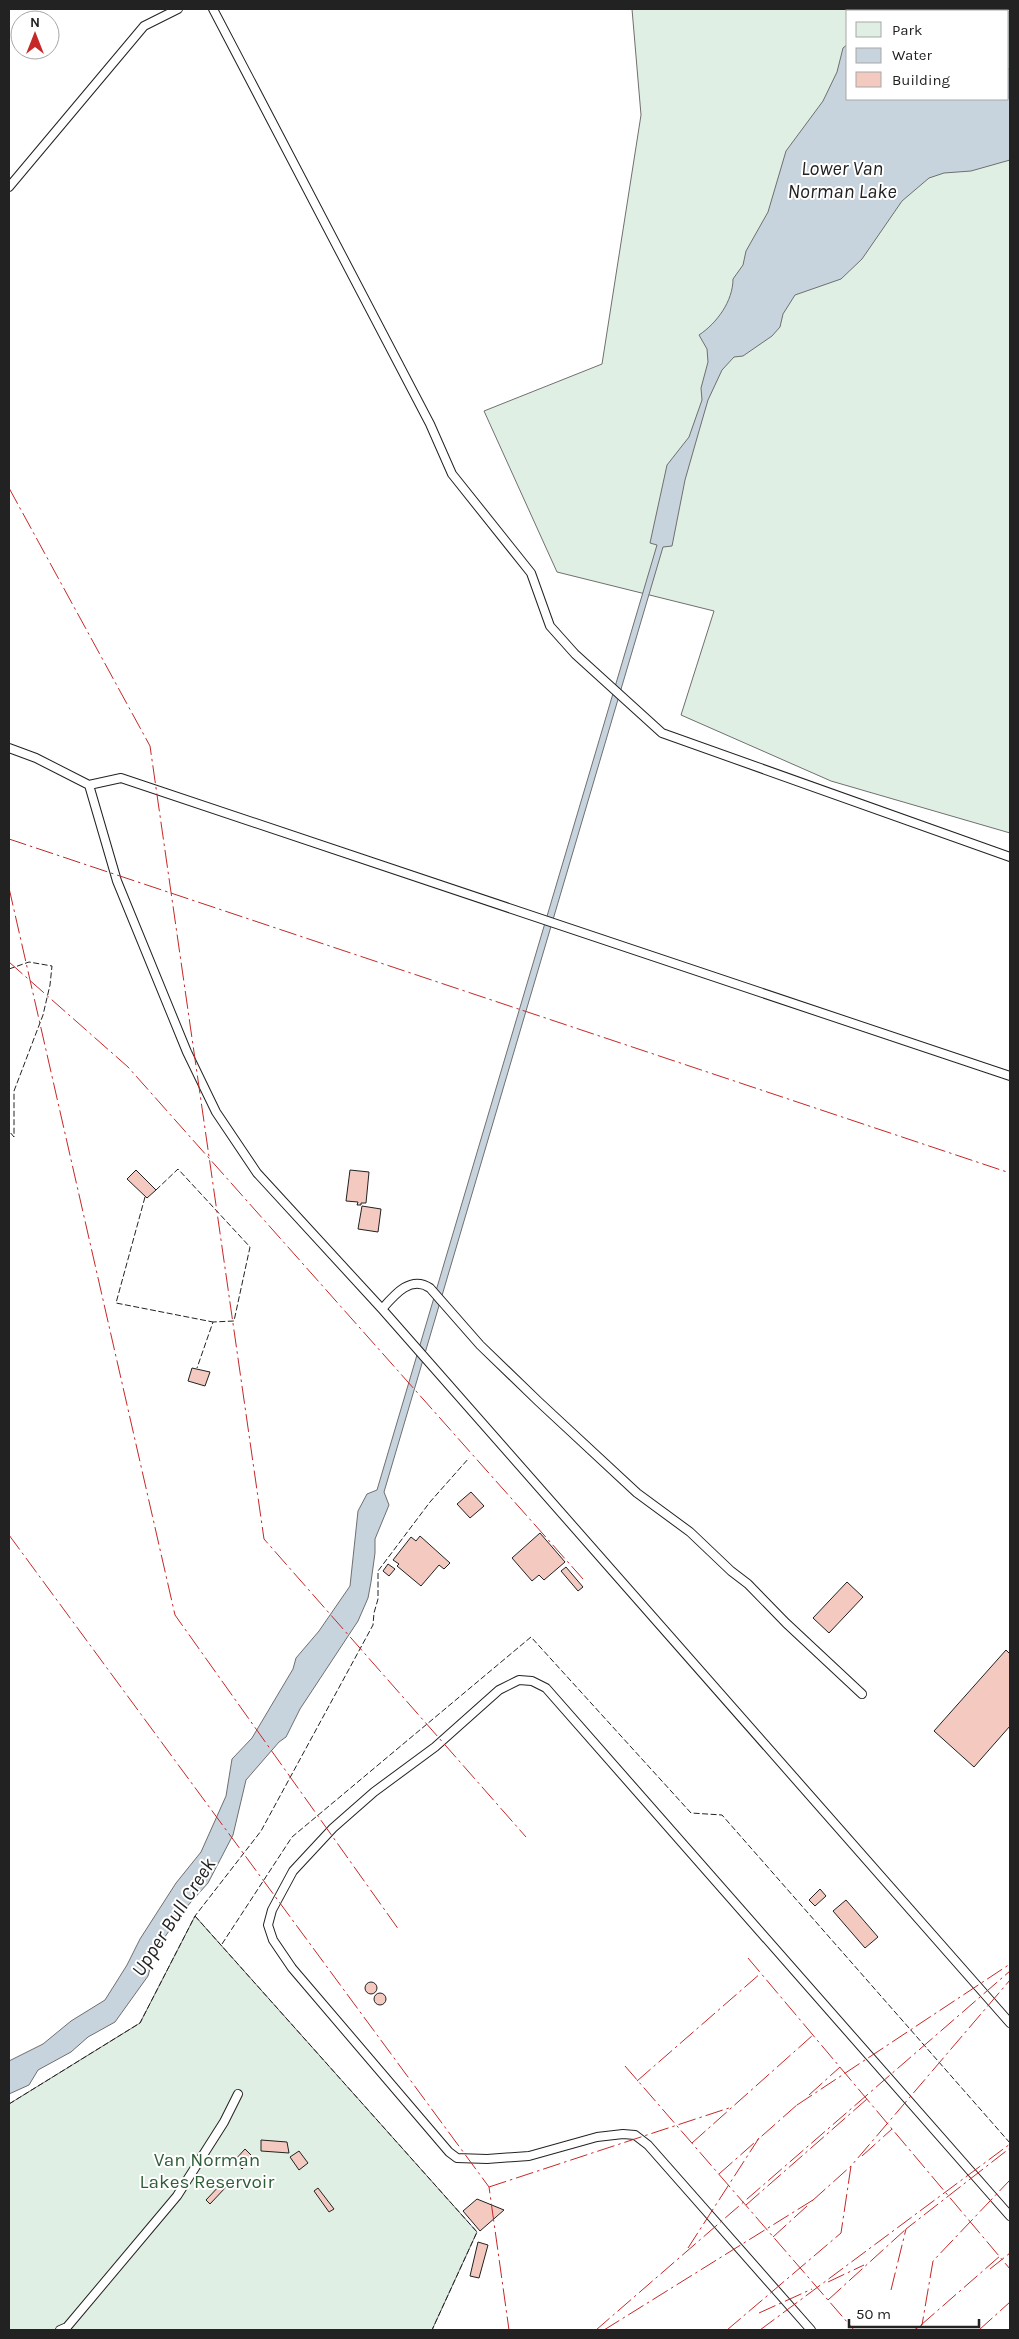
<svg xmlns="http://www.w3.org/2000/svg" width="1019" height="2339" font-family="Karla,sans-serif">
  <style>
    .green { fill: #e0efe3; stroke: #6f6f6f; fill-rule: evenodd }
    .water { fill: #c7d3dd; stroke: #6f6f6f }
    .building { fill: #f3c9c0; stroke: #222 }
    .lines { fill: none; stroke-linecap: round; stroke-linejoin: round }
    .service-casing { stroke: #222; stroke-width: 10 }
    .service { stroke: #fff; stroke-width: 8 }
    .fence { stroke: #222; stroke-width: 1; stroke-dasharray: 6 2.5; stroke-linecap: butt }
    .power { stroke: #c62828; stroke-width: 1; stroke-dasharray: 18 4 2.5 4; stroke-linecap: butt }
    .labels { text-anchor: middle; stroke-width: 4; stroke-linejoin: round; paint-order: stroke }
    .park-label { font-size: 19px; fill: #2f5e38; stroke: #fff }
    .water-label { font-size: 20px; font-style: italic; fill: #222; stroke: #fff }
  </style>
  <rect width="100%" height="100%" fill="#fff"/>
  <!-- green -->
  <path class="green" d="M632,9H1010V833L831,781L681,715L714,611L557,572L484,411L602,364L641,115ZM848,11H1008V99H848Z
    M195,1916L477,2232L432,2330H9V2104L140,2023Z"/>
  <!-- water -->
  <path class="water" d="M848,44V99H1008V69L1010,68V160L971,171L944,173L929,178L902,201L862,259L841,279L795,295L783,314L780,327L772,336L743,356L734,357L722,370L708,400L699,431L685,480L672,546L663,547L384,1492L389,1505L375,1539V1553L371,1582L368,1598L358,1621L300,1709L286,1737L279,1742L246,1780L233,1835L208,1883L183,1911L155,1951L148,1976L115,2022L88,2037L71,2052L38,2070L29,2085L9,2094V2061L43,2044L71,2021L105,2000L127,1965L140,1939L176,1883L201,1852L226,1796L232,1759L252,1738L293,1669L296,1658L319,1631L350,1586L358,1511L367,1494L377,1490L657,545L650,543L667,465L689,437L702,400L701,388L708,362L707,349L699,335C717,323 733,301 733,279L743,265L746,251L768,212L786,151L823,101L837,72L843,48Z"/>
  <!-- building -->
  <path class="building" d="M136,1170L156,1190L147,1198L127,1179Z
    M350,1170L369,1172L366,1203H361V1205H357L358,1202L346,1201Z
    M362,1206L381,1209L378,1232L358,1229Z
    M192,1368L210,1372L205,1386L188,1381Z
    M471,1492L484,1506L470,1518L457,1504Z
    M540,1533L565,1562L544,1580L539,1575L532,1581L512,1558Z
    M420,1536L450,1563L444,1569L439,1565L421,1586L397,1566L399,1564L393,1560L411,1537L416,1541Z
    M388,1564L395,1569L389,1576L383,1571Z
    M566,1567L583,1587L578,1591L561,1571Z
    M847,1582L863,1597L829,1633L813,1618Z
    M1006,1650L1010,1654V1726L974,1767L934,1731Z
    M820,1889L826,1896L815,1906L809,1900Z
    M846,1900L878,1937L865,1948L833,1911Z
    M365 1988a6 6 0 1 1 12 0a6 6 0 1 1-12 0Z
    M374 1999a6 6 0 1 1 12 0a6 6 0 1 1-12 0Z
    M261,2140L287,2142L289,2153L261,2151Z
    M245,2149L253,2157L242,2169L234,2161Z
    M299,2151L308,2163L299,2170L290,2157Z
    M222,2183L226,2187L210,2204L206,2200Z
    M318,2188L334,2209L329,2212L314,2191Z
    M477,2199L504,2210L480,2231L463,2211Z
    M478,2242L488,2245L479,2278L470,2276Z"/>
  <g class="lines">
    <!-- service casing -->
    <g class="service-casing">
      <path id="service" d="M213,9L430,424L452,474L531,573L550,626L575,654L662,733L1010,857
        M9,187L144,26L178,9
        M9,748L36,758L89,785L121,778L1010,1076
        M89,785L117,881L187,1052L216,1112L257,1173L382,1309L1010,2023
        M382,1309C395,1294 411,1275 430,1288L480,1345L539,1402L637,1493L690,1532L731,1571L748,1584L786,1623L862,1694
        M60,2330L67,2327L177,2196L224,2122L238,2094
        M811,2330L648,2145L635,2135L623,2134L597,2137L529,2156L487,2159L457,2158L449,2152L292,1968L273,1940L268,1925L272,1910L293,1871L333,1828L374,1792L435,1747L499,1690L519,1680L532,1681L546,1688L1010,2216"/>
    </g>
    <!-- service -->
    <use href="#service" class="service"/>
    <!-- fence -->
    <path class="fence" d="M9,969L29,962L52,966L50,985L43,1015L14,1091V1137L9,1131
      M156,1190L178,1169L250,1247L234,1321L213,1322L197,1368
      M145,1197L116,1303L213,1322
      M195,1916L477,2232L432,2330
      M222,1944L292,1837L531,1637L691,1813L722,1815L1010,2143
      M9,2104L140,2023L195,1916L261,1831L373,1625L374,1613L378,1599V1571L430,1502L469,1458"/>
    <!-- power -->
    <path class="power" d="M9,488L150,746L264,1539L526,1837
      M9,839L1010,1173
      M9,888L175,1615L399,1930
      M9,962L128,1067L583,1579
      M9,1535L489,2187L509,2330
      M748,1958L1010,2269
      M625,2066L854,2330
      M637,2081L761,1973
      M809,2095L840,2067
      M797,2105L1010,1964
      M692,2143L813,2035
      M862,2156L892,2129
      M719,2174L798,2104
      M489,2187L732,2107
      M812,2201L851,2166
      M746,2205L867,2099
      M773,2237L807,2206
      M688,2248L759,2138
      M990,2269L1010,2253
      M828,2282L864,2265
      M891,2290L906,2229L1010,2148
      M828,2300L906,2229
      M759,2313L812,2289
      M921,2325L1000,2256
      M596,2330L1010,1971
      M604,2330L813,2200
      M727,2330L841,2233L851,2166L1010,1980
      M760,2330L1010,2144
      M914,2330L922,2325L933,2261L1010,2180
      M979,2330L1010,2302"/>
  </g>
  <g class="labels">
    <!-- park labels -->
    <g class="park-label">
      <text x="207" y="2166">Van Norman<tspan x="207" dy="22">Lakes Reservoir</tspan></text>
    </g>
    <!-- water labels -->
    <g class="water-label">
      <text x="842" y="175">Lower Van<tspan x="842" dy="23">Norman Lake</tspan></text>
      <text transform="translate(173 1917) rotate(-57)" y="7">Upper Bull Creek</text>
    </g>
  </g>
  <!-- border -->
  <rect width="1019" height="2339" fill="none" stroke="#222222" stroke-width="20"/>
  <!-- legend -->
  <rect x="846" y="10" width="162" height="90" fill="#ffffff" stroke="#a7a7a7"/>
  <rect x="856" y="22" width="25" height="15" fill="#e0efe3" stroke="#a7a7a7"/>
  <text x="892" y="35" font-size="15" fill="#222222">Park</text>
  <rect x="856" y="48" width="25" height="15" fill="#c7d3dd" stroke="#a7a7a7"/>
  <text x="892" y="60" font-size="15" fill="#222222">Water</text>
  <rect x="856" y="72" width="25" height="15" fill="#f3c9c0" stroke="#a7a7a7"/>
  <text x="892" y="85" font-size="15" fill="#222222">Building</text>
  <!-- north arrow -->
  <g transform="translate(35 35)"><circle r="24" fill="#ffffff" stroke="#a7a7a7"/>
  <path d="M0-4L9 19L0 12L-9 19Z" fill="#c62828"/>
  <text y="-8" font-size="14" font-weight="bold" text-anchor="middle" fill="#222222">N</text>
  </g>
  <!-- scale -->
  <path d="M849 2319v8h130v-8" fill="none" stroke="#222222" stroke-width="2.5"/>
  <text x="856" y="2319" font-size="15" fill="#222222" stroke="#ffffff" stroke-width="4" paint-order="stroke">50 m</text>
</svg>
